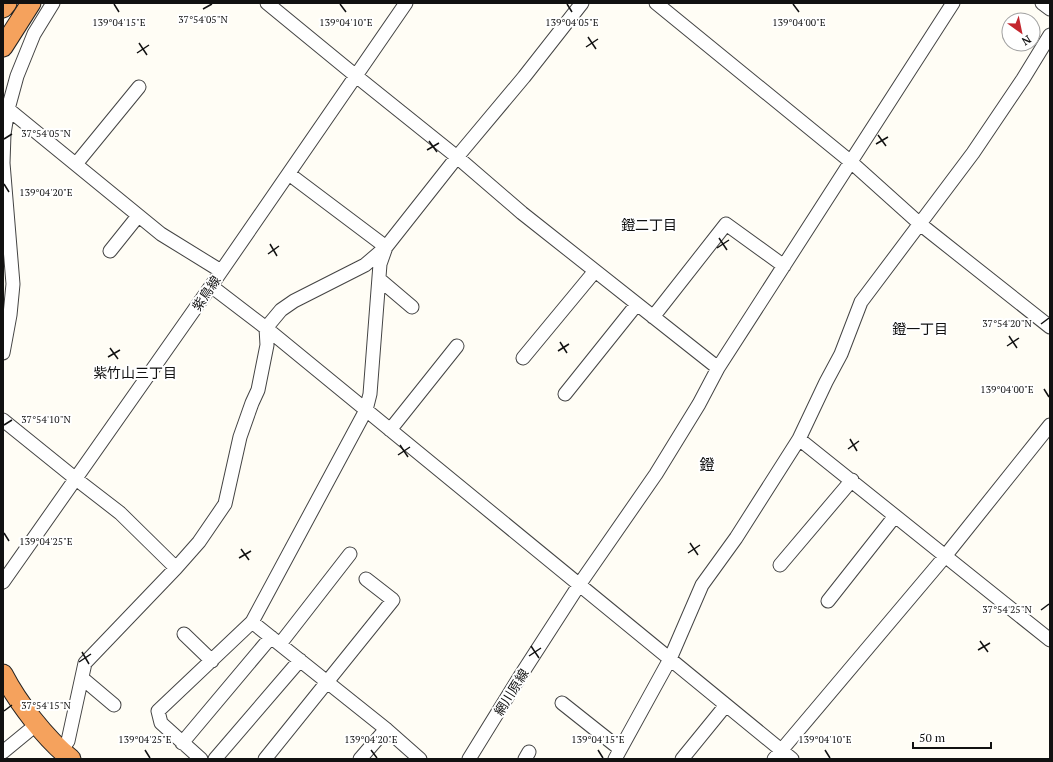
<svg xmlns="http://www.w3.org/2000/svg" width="1053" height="762" font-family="'PT Serif','Noto Sans JP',serif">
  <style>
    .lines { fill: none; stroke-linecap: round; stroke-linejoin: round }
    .minor-casing { stroke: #444; stroke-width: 15 }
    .highway-casing { stroke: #222; stroke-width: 21 }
    .minor { stroke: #fff; stroke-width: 13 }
    .highway { stroke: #f5a25d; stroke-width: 19 }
    .ticks { fill: none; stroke: #111; stroke-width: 1.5 }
    .labels { text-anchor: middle; stroke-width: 4; stroke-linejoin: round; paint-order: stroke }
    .street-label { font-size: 13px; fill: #111; stroke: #fff }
    .neighbourhood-label { font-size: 14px; fill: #111; stroke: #fff }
    .quarter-label { font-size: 15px; fill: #111; stroke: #fff }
    .ticks-label { font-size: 10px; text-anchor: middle; fill: #111; stroke: #fff; stroke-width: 4; stroke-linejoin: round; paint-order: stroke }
  </style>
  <rect width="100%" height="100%" fill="#fffdf5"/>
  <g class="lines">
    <!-- minor casing -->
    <g class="minor-casing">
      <path id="minor" d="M267,3L356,76L457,157L522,213L718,368
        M656,3L851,162L920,224L1050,327
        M1042,3L1050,9
        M8,109L161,234L221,271
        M76,164L139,87
        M110,251L138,216
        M379,279L412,307
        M211,286L266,328L792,759
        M653,317L726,224L784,266
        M3,353L10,315L13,284L3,163L4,134L8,109L17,76L34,34L53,3
        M523,358L595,271
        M565,394L637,304
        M3,420L76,479L120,513L176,568
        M390,430L457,346
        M799,439L1050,640
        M780,565L852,480
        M3,582L211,286L406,3
        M828,601L895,516
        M252,622L386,729L420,759
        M184,634L212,661
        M280,644L350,554
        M82,678L114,705
        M562,703L620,749
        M182,743L271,637
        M61,751L68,741L85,663L176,568L199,542L225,504L240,437L252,403L258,390L267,345L266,328L281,310L294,301L365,265L386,247L289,174
        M3,752L37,724
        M201,759L161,723L158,711L252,622L366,410L370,394L380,264L386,247L457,157L524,77L582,3
        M215,759L300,660
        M265,759L393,600L366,579
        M360,759L386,729
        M469,759L519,678L579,585L656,474L699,404L718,368L953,3
        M525,759L529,752
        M615,759L670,659L702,585L736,538L799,439L826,382L841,354L861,302L973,153L1023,79L1050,35
        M682,759L726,705
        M774,759L942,560L1050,425"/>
    </g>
    <!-- highway casing -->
    <g class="highway-casing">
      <path id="highway" d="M3,8L7,3
        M3,47L31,3
        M3,674C18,703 45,738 71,759"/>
    </g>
    <!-- minor -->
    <use href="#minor" class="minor"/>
    <!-- highway -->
    <use href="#highway" class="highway"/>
  </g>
  <!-- ticks -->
  <path class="ticks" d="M114,4L119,12M340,4L346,12M567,4L572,12M793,4L799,12M203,9L212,4M588,37L596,49M139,43L147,55M586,47L598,39M137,53L149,45M878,135L886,146M4,139L12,134M429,141L437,152M876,144L888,137M427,150L439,143M4,184L9,192M719,238L727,250M270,244L277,256M717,248L729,240M268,254L279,246M1041,324L1049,318M1009,336L1017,348M560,342L567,353M1007,346L1019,338M110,348L118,359M558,351L569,344M108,357L120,350M1044,389L1049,397M4,425L12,420M850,439L857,451M400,445L408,457M848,449L859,441M398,455L410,447M4,533L9,541M690,543L698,555M241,549L249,560M688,553L700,545M239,558L251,551M1041,610L1049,604M980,641L988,652M531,646L539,658M978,650L990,643M82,652L89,664M529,656L541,648M79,662L91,654M4,711L12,705M145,750L150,758M371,750L377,758M598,750L603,758M825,750L830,758"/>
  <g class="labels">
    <!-- street labels -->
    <g class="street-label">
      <text transform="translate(206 293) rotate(-56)" y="5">紫鳥線</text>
      <text transform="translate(511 692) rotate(-58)" y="5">網川原線</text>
    </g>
    <!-- neighbourhood labels -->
    <g class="neighbourhood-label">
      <text x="649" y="230">鐙二丁目</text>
      <text x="920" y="334">鐙一丁目</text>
      <text x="135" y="378">紫竹山三丁目</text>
    </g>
    <!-- quarter labels -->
    <g class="quarter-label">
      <text x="707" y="470">鐙</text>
    </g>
  </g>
  <g class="ticks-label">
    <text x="203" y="23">37°54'05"N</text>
    <text x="119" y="26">139°04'15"E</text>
    <text x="346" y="26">139°04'10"E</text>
    <text x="572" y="26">139°04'05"E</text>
    <text x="799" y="26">139°04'00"E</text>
    <text x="46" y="137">37°54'05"N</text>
    <text x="46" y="196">139°04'20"E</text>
    <text x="1007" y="327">37°54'20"N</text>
    <text x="1007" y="393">139°04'00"E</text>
    <text x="46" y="423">37°54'10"N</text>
    <text x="46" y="545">139°04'25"E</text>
    <text x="1007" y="613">37°54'25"N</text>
    <text x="46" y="709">37°54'15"N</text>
    <text x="145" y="743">139°04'25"E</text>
    <text x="371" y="743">139°04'20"E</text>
    <text x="598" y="743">139°04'15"E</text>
    <text x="825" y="743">139°04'10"E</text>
  </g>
  <!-- border -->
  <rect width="1053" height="762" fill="none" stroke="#111111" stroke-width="8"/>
  <!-- north arrow -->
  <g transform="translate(1021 32) rotate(147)"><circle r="19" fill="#ffffff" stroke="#a0a0a0"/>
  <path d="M0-3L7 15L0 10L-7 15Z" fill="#c4262e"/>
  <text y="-6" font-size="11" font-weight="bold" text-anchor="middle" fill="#111111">N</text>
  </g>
  <!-- scale -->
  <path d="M913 742v6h78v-6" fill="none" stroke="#111111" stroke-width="2"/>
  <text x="919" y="742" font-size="12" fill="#111111" stroke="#ffffff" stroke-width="3" paint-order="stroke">50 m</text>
</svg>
